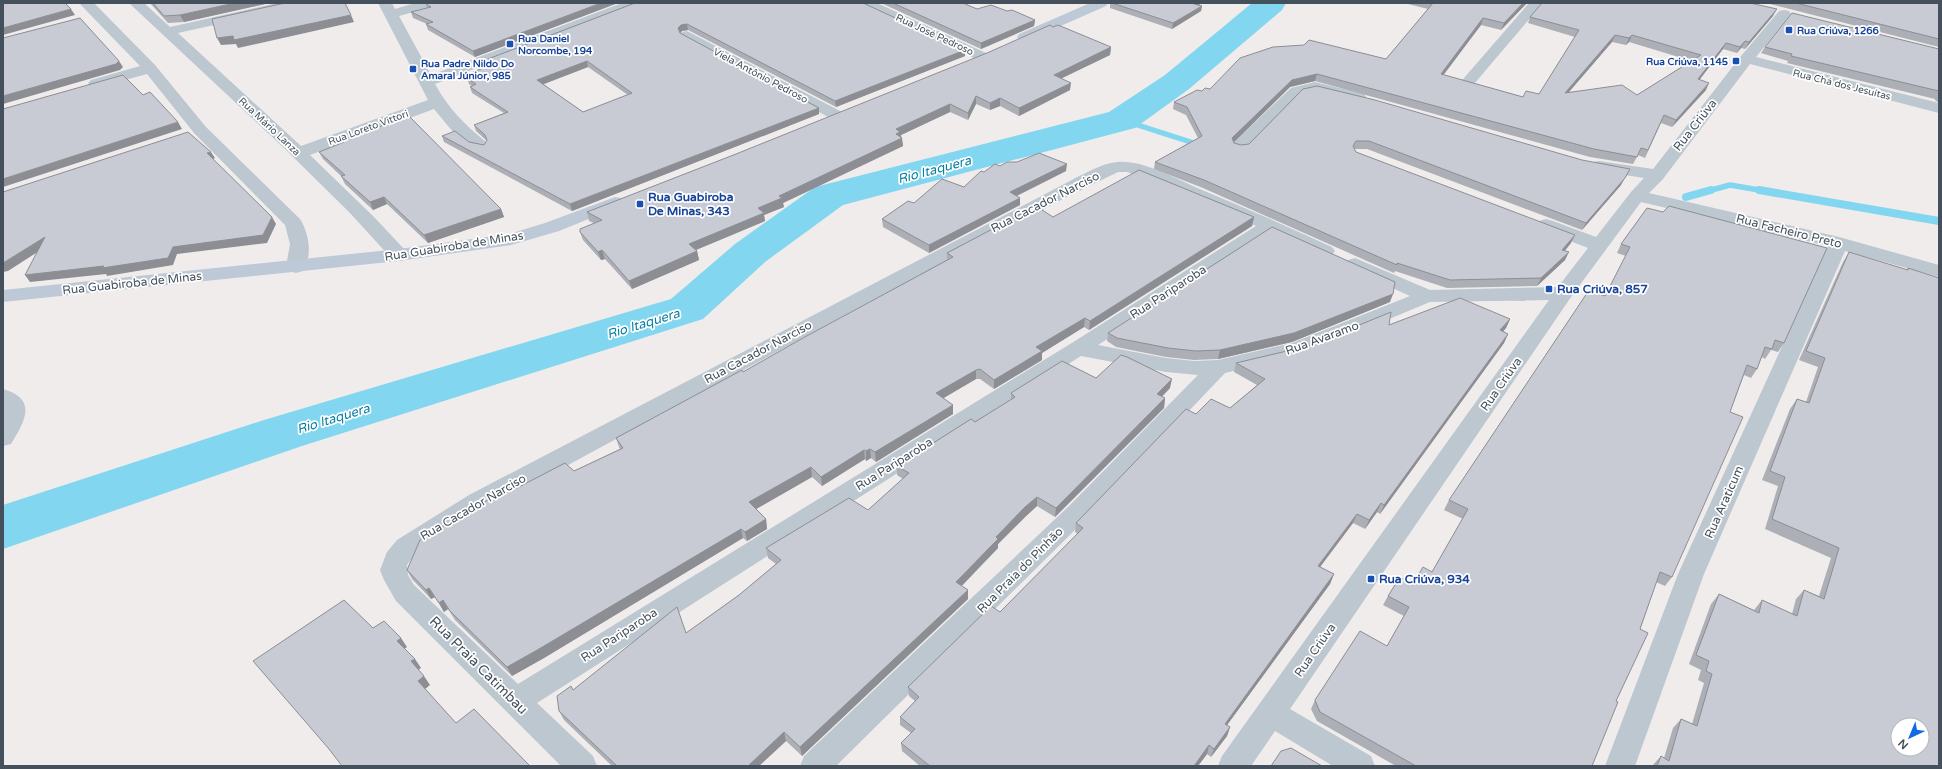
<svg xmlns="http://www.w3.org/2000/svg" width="1942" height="769" font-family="'Varela Round',sans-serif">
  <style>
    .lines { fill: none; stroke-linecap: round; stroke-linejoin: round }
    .stream-far1 { stroke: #83d6ef; stroke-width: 5.5 }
    .stream { stroke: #83d6ef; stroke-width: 8 }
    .river { fill: #83d6ef; fill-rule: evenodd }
    .street { fill: #bcc7d0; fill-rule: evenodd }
    .secondary { fill: #bec9d7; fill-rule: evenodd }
    .wall { fill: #acafb5; fill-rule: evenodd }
    .shaded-wall { fill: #8c8e94 }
    .building { fill: #c8cbd3; stroke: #8c8e94; fill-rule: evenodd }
    .transit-dot { fill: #1a4fb4; stroke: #fff; stroke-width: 1.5 }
    .labels { text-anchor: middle; stroke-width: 3.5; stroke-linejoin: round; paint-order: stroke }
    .far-transit-label { font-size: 10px; font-weight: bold; fill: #164399; stroke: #fff; text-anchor: start }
    .far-street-label { font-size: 10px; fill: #44505b; stroke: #fff }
    .street-label { font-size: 12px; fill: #44505b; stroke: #fff }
    .transit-label { font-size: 12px; font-weight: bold; fill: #164399; stroke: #fff; text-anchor: start }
    .water-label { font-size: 13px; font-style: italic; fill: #077fa3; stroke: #fff }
    .near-street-label { font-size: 14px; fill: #44505b; stroke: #fff }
  </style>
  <rect width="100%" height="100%" fill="#f0ecec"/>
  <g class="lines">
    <!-- stream-far1 -->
    <path class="stream-far1" d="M1122,120L1200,145
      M1708,191L1730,185L1765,191"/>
    <!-- stream -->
    <path class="stream" d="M1759,190L1939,221
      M1686,197L1711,190"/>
    <!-- river -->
    <path class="river" d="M1252,3H1286L1282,10L1189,89L1135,128L843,205L765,262L703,319L302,446L3,549V505L264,420L671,299L735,244L815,187L1109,112L1165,75Z"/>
    <!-- street -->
    <path class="street" d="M79,3H94L155,65L206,127L300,219C309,233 313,256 303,271L296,273L289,271L286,267L290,244L285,225L194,133L147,74L96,88L91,86L88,83L91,80L140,66Z
      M129,3H144L170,27L277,3H302L300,6L295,7L178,33L301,146L428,100L378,3H392L395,9L415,3H437L435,6L399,16L431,75L622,3H641L639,6L435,84C448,108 465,125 486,142L488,146L486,150C468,154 445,122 434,109L310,155L374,217L406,251L409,255L406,259L399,261L392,259L350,213L285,149Z
      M859,3H877L986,53L988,56L986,59H976L861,6Z
      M1529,3H1543L1474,84H1464L1461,81L1464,78Z
      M1784,10L1789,11L1791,14L1756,57L1939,103V113L1750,64L1663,179L1649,193L1839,237L1939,265V277L1845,251L1704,574L1635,766H1605L1678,574L1828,246L1641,202L1571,297L1290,709L1371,756L1375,766H1333L1275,731L1251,766H1218L1222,756L1549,300L1430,302L1305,354L1225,373L1085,520L836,766H800L804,756L1068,507L1198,375L1166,372L1081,356L537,703L593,756L597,766H561L396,601L384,580L380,570L387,552L397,540L469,495L1051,191C1067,183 1100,163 1117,162C1143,160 1172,177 1195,187C1241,206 1287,226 1332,247L1335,251L1332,255L1325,257L1318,255L1271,233L1098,345L1166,358L1194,361L1218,360L1292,343L1410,296L1348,268L1345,264L1348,260L1355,258L1430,290L1558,287L1588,248L1539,229L1537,225L1539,221L1546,219L1553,221L1596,237L1631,192L1644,178L1593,170L1590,166L1593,162L1599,161L1653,169L1741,56L1779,11ZM1118,172H1127L1144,178L1256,226L1075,341L518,684L414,585L408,575L407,565L415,554L487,509L845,315L1063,199Z
      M687,31L842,112L844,115L842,118L836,120L830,118L682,38L680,35L682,32Z
      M1315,82L1364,94L1366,97L1364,100L1358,102L1315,92L1301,95L1246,150L1240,151L1234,150L1232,146L1234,142L1291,88Z
      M3,389C38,399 25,421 11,444L3,446Z"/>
    <!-- secondary -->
    <path class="secondary" d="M1090,3H1108L1106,6L1029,40H1019L1017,37L1019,34Z
      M615,197L621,198L624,202L621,206L559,231L511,245L399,261L3,302V290L399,249L509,234L545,223Z"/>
  </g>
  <!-- wall -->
  <path class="wall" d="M150,3H270L184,22L168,23Z
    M428,3H618L475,57L428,30L426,24H427L413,18L411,12L427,8L426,4Z
    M635,3L965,50V56L836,107L688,30L682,31L680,33L819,114L572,211L444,142L442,136L484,145L487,141L476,131L474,125L504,113L472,93L470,87L472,86L469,84L467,78L474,75L473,72L490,65L488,59ZM588,67L628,95L583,112L543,84Z
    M881,3H963L977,9L1007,11L1035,20L1034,26L981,49Z
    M1110,3H1200V4L1199,5L1202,6L1201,11L1172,29L1110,8Z
    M1404,3H1527L1501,30L1481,25L1443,75L1523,97L1539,94L1575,37L1528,23L1530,17L1773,16L1745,49L1741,48L1737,53L1723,49L1699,80L1706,90L1672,127L1661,123L1645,158L1638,155L1633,164L1590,157L1315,81L1290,87L1234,142V143L1241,145L1249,144L1303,89L1621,185L1582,230L1367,149H1354L1356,152L1571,243L1565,251V260L1537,286L1447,288L1395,271L1394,273L1203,188L1154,169L1155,162L1198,138L1186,115L1173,109L1174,102L1210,89L1386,59L1428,9ZM1612,42L1626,45L1629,42L1692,61L1637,95L1569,92Z
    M1766,3H1939V47Z
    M1111,47L1110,55L1062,78L1070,90L1019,116L1000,106L990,110L976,104L968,120L950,112L901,135L903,146L783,203L784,207L764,215L765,221L696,250L697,251L699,260L632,289L605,259L601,260L583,240L580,232L594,223L589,221L587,212Z
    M1765,47L1939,49V103L1935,100V99L1787,63L1788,61L1761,53Z
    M342,140L501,209L504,217L428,243L387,204L373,210L345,184L341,176L323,159L319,152L343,143Z
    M1000,166L1066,171L1017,196L1020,205L929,253L883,227L882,219L914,203L964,187L984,172Z
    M1647,208L1784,343L1778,352L1771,350L1765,359L1762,357L1757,369L1751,378L1744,375L1730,412L1672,577L1665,586L1656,582L1616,701L1592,766H1396L1317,721L1311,709L1315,700L1387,646L1404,616L1383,605L1388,596L1413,584L1432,572L1463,519L1444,510L1449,500L1605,296L1626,256L1617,253L1621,244Z
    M1053,217H1254L1252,226L1089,330L1084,327L1042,353V360L994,389L980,379H976L943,398L953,405V414L876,462L871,458L866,461L865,459L822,486L812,477L756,509L766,519L767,529L747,541L743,538L544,658L512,676L455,620L448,609L444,612L435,597L431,599L412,579L407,570L515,489L574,471L620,449L619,447L616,438L743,372L947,260V253Z
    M1849,252L1907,270L1908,268L1939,766H1652L1661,756L1664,758L1673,728L1681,719L1692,724L1704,683L1698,680L1701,670L1689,664L1711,604L1719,594L1754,610L1762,600L1792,614L1796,599L1804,590L1819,596L1831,558L1765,529L1778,486L1762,480L1790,409L1797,399L1806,402L1818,367L1799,360L1843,262Z
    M1390,302L1292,342L1218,359L1194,360L1166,357L1116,347L1107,341L1108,333Z
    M1510,319L1506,328L1503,331L1508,334L1504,343L1380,514L1377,512L1365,529L1353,523L1320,567L1334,574L1330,584L1227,725L1230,727L1227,736L1211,757L1207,754L1198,766H920L902,751L901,743L911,733L900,725V717L915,701L909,696L908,687L1000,612L1078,534L1075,532L1076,523L1196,414L1230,408L1257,385L1234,372L1236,363L1308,346L1389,325Z
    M1096,378L1170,388L1162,397L1165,398L1164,408L1055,517L1037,506L1025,517L998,544V548L961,586L968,590V599L802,756L786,741L759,766H612L564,720L559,711L573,690L686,633L739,595L776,564L768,558L766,548L868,510L903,479L897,475V466L975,422L1011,400V393Z"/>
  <!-- shaded-wall -->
  <path class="shaded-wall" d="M235,3H270L184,22L180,15Z
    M601,3H618L475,57L473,51Z
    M1194,3H1200V4L1193,9L1194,4Z
    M1523,3H1527L1501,30L1504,23Z
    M1202,6L1201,11L1172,29L1173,23Z
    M71,9L75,15L3,35V28Z
    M1777,9L1773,16L1745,49L1749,42Z
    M351,15L354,22L238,48L236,44L221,45L217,38Z
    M1483,18L1481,25L1439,81L1441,74Z
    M1035,20L1034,26L981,49V43Z
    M687,24L688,30L682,31L679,34L678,28L681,25Z
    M1615,35L1612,42L1562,100L1565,93Z
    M1632,35L1629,42L1626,45L1629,38Z
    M1745,41L1741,48L1737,53L1740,47Z
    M1726,43L1723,49L1694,87L1698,79Z
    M1111,47L1110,55L1054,82V75Z
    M965,50V56L836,107L835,101Z
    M119,61L123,67L120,70L3,104V96Z
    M587,61L588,67L539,86L537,80Z
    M1317,74L1315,81L1290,87L1231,145L1232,138L1292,80Z
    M1071,83L1070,90L1019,116V108Z
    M1709,83L1706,90L1672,127L1676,120Z
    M976,96V104L968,120V113Z
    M1000,98V106L990,110V103Z
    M950,104V112L901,135V138H902L903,146L783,203L784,207L764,215L765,221L691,252L689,244L758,208L896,129Z
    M819,108V114L572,211L570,204Z
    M178,122L182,129L3,187V179Z
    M211,152L215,158L211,160L207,153Z
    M1067,164L1066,171L1010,199V192Z
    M1630,169L1621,185L1582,230L1586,223Z
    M384,197L387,204L373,210L370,202Z
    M1020,198V205L929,253V245Z
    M501,209L504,217L428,243L424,235Z
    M272,217L276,224L267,243L177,254L173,265L107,276L106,274L30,282L25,275Z
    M1254,217L1252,226L1089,330L1090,321Z
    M1575,235L1571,243L1559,257L1562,250Z
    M45,237L50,244L8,271L3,272V263Z
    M602,250L605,259L601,260L598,252Z
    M697,251L699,260L632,289L629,281Z
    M1569,252L1565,260L1537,286L1541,278Z
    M1393,294L1390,302L1292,342L1218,359L1220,350Z
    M1085,318L1084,327L1042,353V360L994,389V380L1036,347Z
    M1510,319L1506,328L1496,340L1500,330Z
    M1508,334L1504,343L1380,514L1384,505Z
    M976,370V379L937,402L936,393Z
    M1172,379L1170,388L1155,403L1157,394Z
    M1165,398L1164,408L1055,517L1056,508Z
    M953,405V414L876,462L875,452Z
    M870,449L871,458L866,461V451Z
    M864,450L865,459L822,486L821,477Z
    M811,467L812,477L751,512L749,502Z
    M1037,497V506L1025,517L998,544V548L956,592V582L996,537L1025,507Z
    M1381,503L1377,512L1365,529L1369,520Z
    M1357,514L1353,523L1314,575L1318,566Z
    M766,519L767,529L747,541L745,532Z
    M741,529L743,538L544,658L512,676L507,667Z
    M1334,574L1330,584L1222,732L1225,724Z
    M429,588L435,597L431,599L426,590Z
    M968,590V599L802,756L800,747Z
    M443,600L448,609L444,612L439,603Z
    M401,638L407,647L403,650L397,641Z
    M415,659L421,668L417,671L411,661Z
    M424,676L430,685L424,690L418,681Z
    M1230,727L1227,736L1211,757L1214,749Z
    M784,732L786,741L759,766H748Z
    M1209,745L1207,754L1198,766H1194Z"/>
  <!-- building -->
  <path class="building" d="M3,3H65L71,9L3,28Z
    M153,3H235L180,15L164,16Z
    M285,3H345L351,15L234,40L233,36L217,38L212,19Z
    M428,3H601L473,51L426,24L433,22L411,12L431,7L426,4Z
    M635,3H863L965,50L835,101L687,24L681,25L678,28L680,33L819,108L570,204L442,136L455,131L469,142L484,145L487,140L485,135L474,125L508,112L470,87L476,84L467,78L477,74L473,72L496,63L488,59ZM587,61L632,93L583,112L537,80Z
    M893,3H963L977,9L991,5L1007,11L1012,10L1035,20L981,43Z
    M1112,3H1194V4L1202,6L1173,23Z
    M1433,3H1523L1504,23L1483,18L1441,74L1523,97L1526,91L1539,94L1579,30L1530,17L1542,3H1750L1777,9L1749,42L1745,41L1740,47L1726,43L1698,79L1709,83L1676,120L1664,115L1648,150L1641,148L1637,157L1594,149L1317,74L1292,80L1232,138L1234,143L1241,145L1249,144L1303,89L1317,86L1375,100L1582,160L1630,169L1625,178L1586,223L1369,141H1356L1353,146L1356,152L1575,235L1562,250L1569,252L1541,278L1450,280L1397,263V265L1204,180L1155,162L1202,136L1187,107L1174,102L1197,90L1202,91L1205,88L1210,89L1240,58L1273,47L1304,45L1309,40L1386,59ZM1615,35L1629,38L1632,35L1701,55L1637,95L1622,85L1565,93Z
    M1796,3H1939V39Z
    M1792,13L1939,49V91L1791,56L1792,54L1765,47Z
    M80,18L119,61L116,64L3,96V38Z
    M1050,25L1053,27L1058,25L1111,47L1054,75L1071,83L1019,108L1000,98L990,103L976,96L968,113L950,104L896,129L900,132L896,134L902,138L779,196L782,198L758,208L764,213L689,244L697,251L629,281L602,250L598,252L580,232V229L602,220L587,212L736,154L987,53Z
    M123,75L143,95L150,92L178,122L3,179V109Z
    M409,116L501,209L424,235L384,197L370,202L341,176L345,175L319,152L344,142L342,140Z
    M188,132L211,152L207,153L272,217L263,235L173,247L168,258L102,268L104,266L25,275L45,237L3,263V192Z
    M1039,153L1067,164L1010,192L1020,198L929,245L882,219L908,201L914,203L942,179L964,187L981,171L984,172L995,164L1000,166L1007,162H1017Z
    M1139,170L1254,217L1090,321L1085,318L1036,347L1042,351L994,380L980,369L976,370L936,393L953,405L875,452L870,449L866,451L864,450L821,477L811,467L749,502L766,519L745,532L741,529L539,649L507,667L450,611L443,600L439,603L429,588L426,590L407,570L420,540L512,486L515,489L565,463L574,471L623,448L616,438L742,370L743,372L803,338L953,257L947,253L1036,206L1053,217Z
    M1669,206L1827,248L1784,343L1775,340L1772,349L1765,347L1757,369L1747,365L1730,412L1743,417L1672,577L1660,572L1640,629L1648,633L1616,701L1618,702L1592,766H1416L1320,712L1315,700L1360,631L1387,646L1409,607L1388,596L1400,577L1413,584L1423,567L1432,572L1468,509L1449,500L1589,290L1605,296L1630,247L1621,244L1647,208L1663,212Z
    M1272,227L1395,282L1393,294L1294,333L1220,350L1196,351L1168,348L1117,338L1108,333Z
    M1849,252L1908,270V268L1939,278V766H1657L1661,756L1669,761L1681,719L1697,726L1712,674L1706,671L1709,661L1696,655L1719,594L1759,613L1762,600L1797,616L1804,590L1824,599L1839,548L1772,519L1785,477L1770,471L1797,399L1809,403L1825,358L1806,351ZM1898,725H1922V749H1898Z
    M1460,298L1510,319L1500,330L1508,334L1384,505L1381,503L1369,520L1357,514L1318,566L1334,574L1225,724L1230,727L1214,749L1209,745L1194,766H930L901,743L915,729L900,717L919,697L908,687L991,606L1000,612L1083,528L1076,523L1186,409L1196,414L1211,399L1230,408L1265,379L1236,363L1308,346L1391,312L1389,325Z
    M1121,355L1127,357L1172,379L1157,394L1165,398L1056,508L1037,497L1025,507L996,537L998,539L956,582L968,590L800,747L784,732L748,766H617L559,711L557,696L571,686L573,690L677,607L686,633L739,595L781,560L766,548L849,498L868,510L909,473L897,466L971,419L975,422L1015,397L1011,393L1062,361L1096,378Z
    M344,600L373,628L384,621L401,638L397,641L415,659L411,661L424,676L418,681L456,723L474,709L530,766H342L329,749L253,661Z
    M1291,748L1322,766H1271L1281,751Z"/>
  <!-- markers -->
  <g class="transit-dot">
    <rect x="1785" y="26" width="8" height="8" rx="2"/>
    <rect x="506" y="40" width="8" height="8" rx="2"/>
    <rect x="1732" y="57" width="8" height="8" rx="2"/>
    <rect x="409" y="65" width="8" height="8" rx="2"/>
    <rect x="636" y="200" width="8" height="8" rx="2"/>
    <rect x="1545" y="285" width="8" height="8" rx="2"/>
    <rect x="1367" y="575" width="8" height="8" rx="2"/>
  </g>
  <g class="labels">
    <!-- far-transit labels -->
    <g class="far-transit-label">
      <text x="1797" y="34">Rua Criúva, 1266</text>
      <text x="518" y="42">Rua Daniel<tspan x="518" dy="12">Norcombe, 194</tspan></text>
      <text x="1728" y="65" text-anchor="end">Rua Criúva, 1145</text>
      <text x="421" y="67">Rua Padre Nildo Do<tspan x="421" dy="12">Amaral Júnior, 985</tspan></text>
    </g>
    <!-- far-street labels -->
    <g class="far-street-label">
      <text transform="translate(935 34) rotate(25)" y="4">Rua José Pedroso</text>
      <text transform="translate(761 75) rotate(28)" y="4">Viela Antônio Pedroso</text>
      <text transform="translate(1842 84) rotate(14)" y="4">Rua Chá dos Jesuítas</text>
      <text transform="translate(270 126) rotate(43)" y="4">Rua Mário Lanza</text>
      <text transform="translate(368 127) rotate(-20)" y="4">Rua Loreto Vittori</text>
    </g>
    <!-- street labels -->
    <g class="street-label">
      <text transform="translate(1695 125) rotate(-52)" y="4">Rua Criúva</text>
      <text transform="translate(1045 202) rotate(-27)" y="4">Rua Cacador Narciso</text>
      <text transform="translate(1789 231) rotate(14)" y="4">Rua Facheiro Preto</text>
      <text transform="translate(454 246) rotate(-9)" y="4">Rua Guabiroba de Minas</text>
      <text transform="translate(132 283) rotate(-6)" y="4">Rua Guabiroba de Minas</text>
      <text transform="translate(1168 292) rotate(-33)" y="4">Rua Pariparoba</text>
      <text transform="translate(1322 338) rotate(-20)" y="4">Rua Avaramo</text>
      <text transform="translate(758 352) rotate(-28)" y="4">Rua Cacador Narciso</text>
      <text transform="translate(1501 384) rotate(-55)" y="4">Rua Criúva</text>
      <text transform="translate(894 464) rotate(-32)" y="4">Rua Pariparoba</text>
      <text transform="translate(1724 502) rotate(-66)" y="4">Rua Araticum</text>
      <text transform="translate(473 507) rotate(-30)" y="4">Rua Cacador Narciso</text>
      <text transform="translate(1020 570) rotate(-45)" y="4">Rua Praia do Pinhão</text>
      <text transform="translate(619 635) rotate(-33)" y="4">Rua Pariparoba</text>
      <text transform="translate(1315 650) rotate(-55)" y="4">Rua Criúva</text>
    </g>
    <!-- transit labels -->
    <g class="transit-label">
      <text x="648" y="201">Rua Guabiroba<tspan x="648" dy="14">De Minas, 343</tspan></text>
      <text x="1557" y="293">Rua Criúva, 857</text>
      <text x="1379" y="583">Rua Criúva, 934</text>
    </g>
    <!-- water labels -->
    <g class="water-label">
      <text transform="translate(934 169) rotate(-15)" y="5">Rio Itaquera</text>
      <text transform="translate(643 323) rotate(-17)" y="5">Rio Itaquera</text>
      <text transform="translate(333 418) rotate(-17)" y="5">Rio Itaquera</text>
    </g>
    <!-- near-street labels -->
    <g class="near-street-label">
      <text transform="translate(479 665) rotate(45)" y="5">Rua Praia Catimbau</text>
    </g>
  </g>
  <!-- border -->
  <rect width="1942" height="769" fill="none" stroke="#44505b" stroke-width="8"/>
  <!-- north arrow -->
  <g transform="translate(1910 737) rotate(224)"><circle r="19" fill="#ffffff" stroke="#b4b9bd"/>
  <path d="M0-3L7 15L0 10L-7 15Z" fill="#1269e4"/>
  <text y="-6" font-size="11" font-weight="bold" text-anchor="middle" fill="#44505b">N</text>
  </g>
</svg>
